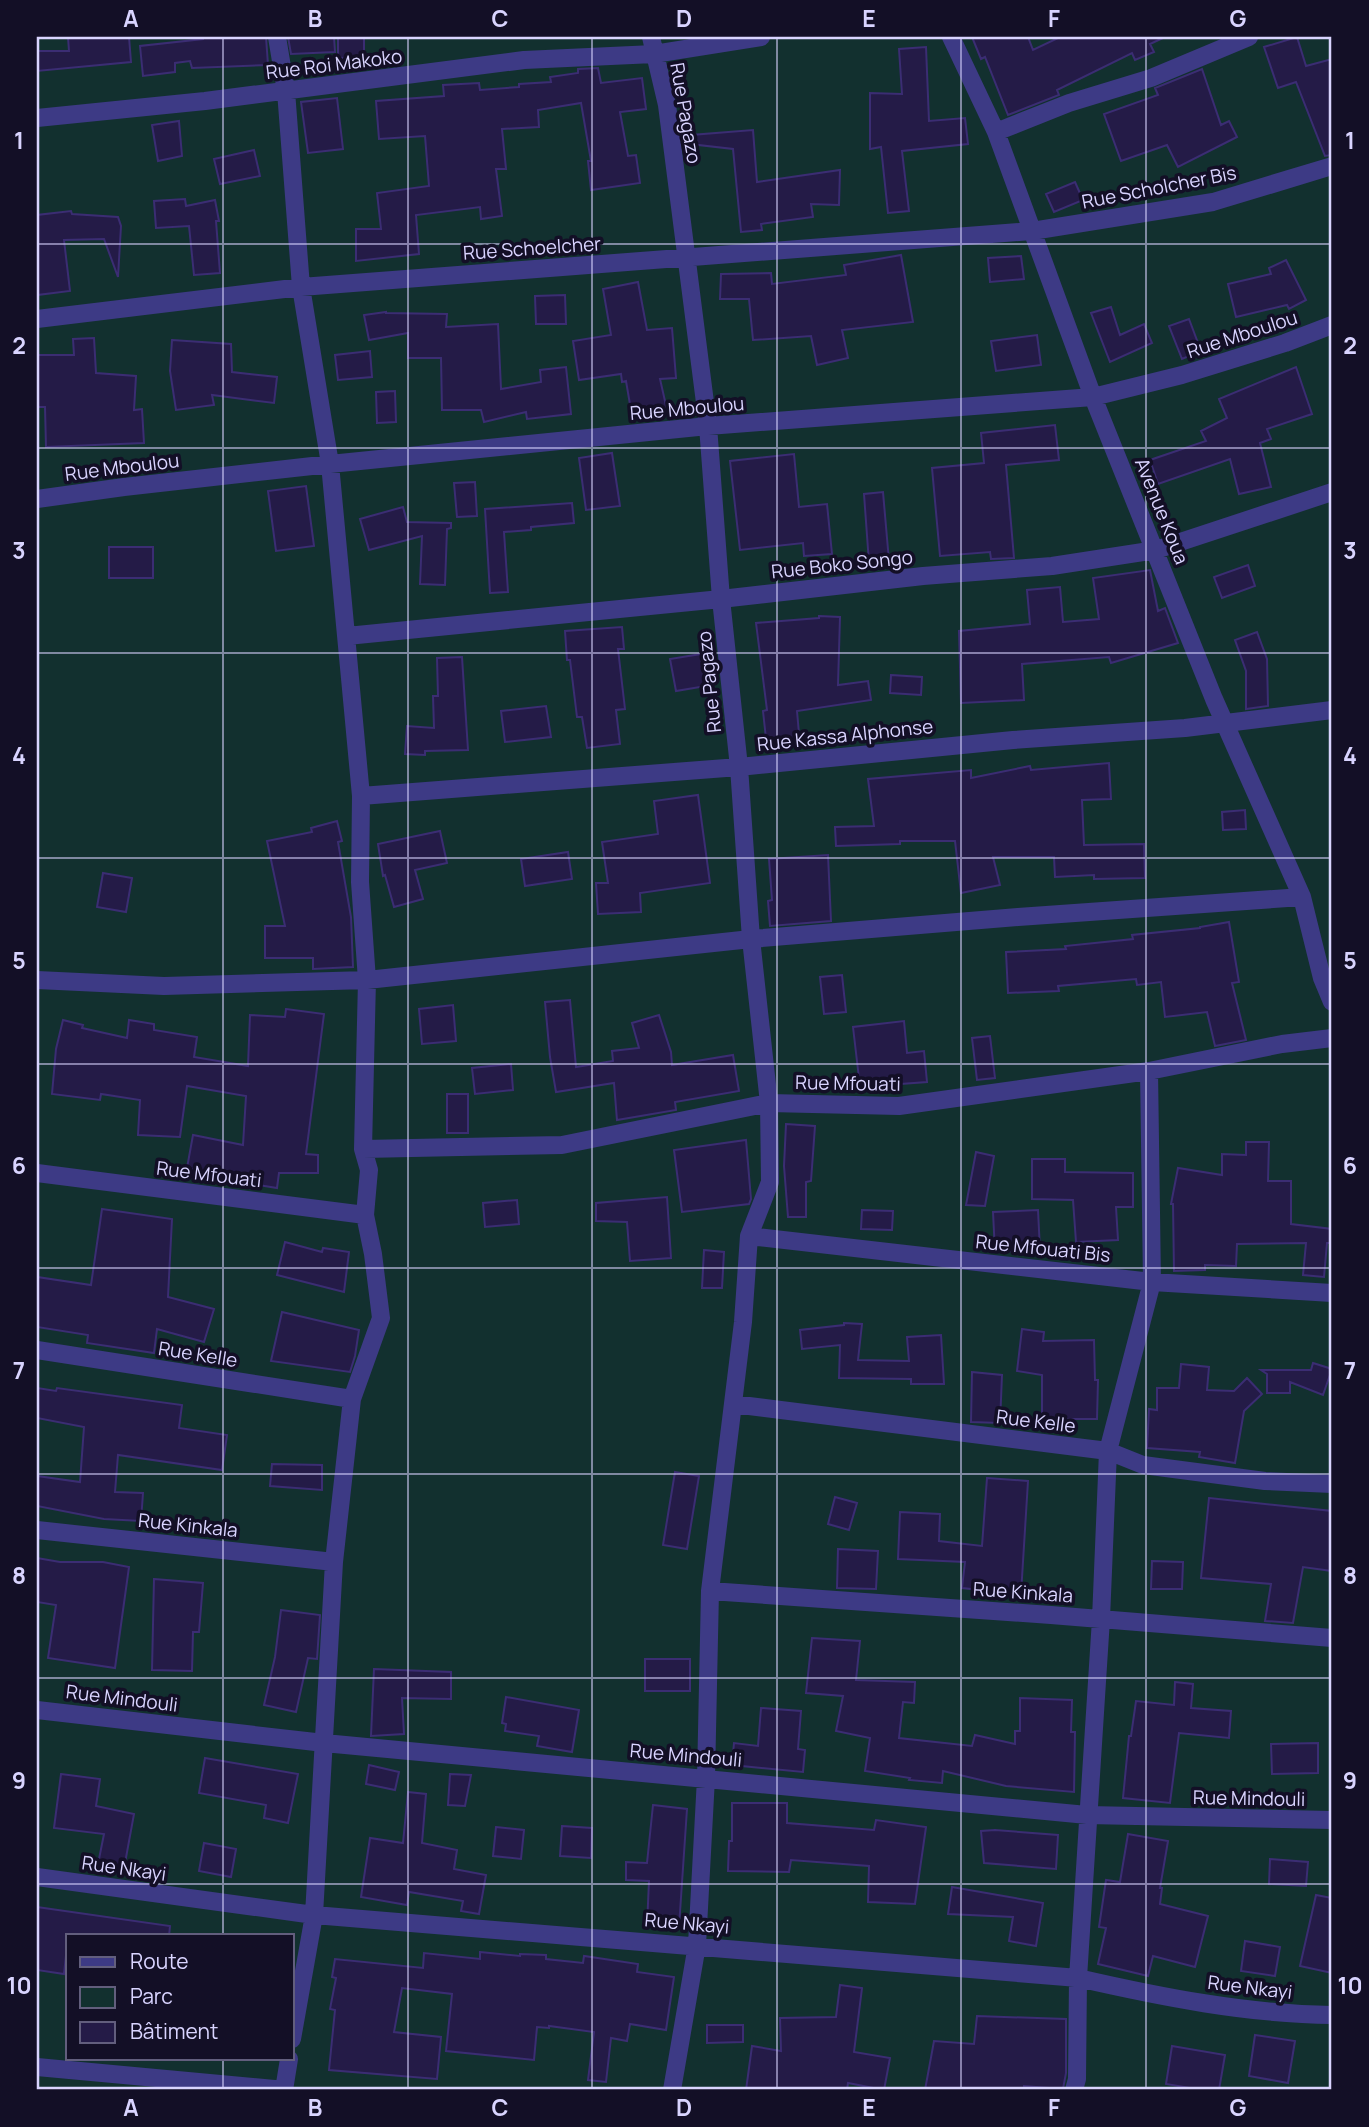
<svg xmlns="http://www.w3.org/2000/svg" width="1369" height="2127" font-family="Manrope,sans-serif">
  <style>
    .green { fill: #12302f; fill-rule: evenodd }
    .building { fill: #241b47; stroke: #3b2d73; stroke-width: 2 }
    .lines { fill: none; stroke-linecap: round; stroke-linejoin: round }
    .street { stroke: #3d3a85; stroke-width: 18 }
    .grid { fill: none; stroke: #d9d4ff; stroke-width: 2; stroke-opacity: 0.55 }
    .labels { text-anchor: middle; stroke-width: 7; stroke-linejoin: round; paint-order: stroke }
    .street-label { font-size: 19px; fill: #d9d4ff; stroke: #130f26 }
    .neatline { fill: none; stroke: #d9d4ff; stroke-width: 2.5 }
    .grid-label { font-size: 23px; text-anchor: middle; font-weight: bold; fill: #d9d4ff }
  </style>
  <rect width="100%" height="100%" fill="#130f26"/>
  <!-- green -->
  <path class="green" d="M37,37H1332V2090H37ZM68,1936H292V2059H68Z"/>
  <!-- building -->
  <path class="building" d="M68,37H129L131,62L37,71V51H69Z
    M203,37H266L268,65L192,68L190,61L175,63V72L143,76L140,46L203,39Z
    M288,37H334L335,52L291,54Z
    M338,37H364V57L338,58Z
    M972,37H1028L1033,50L1060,37H1165L1150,44L1154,52L1135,60L1132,53L1057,90L1059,95L1008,115L985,57L981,59Z
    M1297,37L1306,66L1332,59V155L1325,156L1296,82L1278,88L1264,47Z
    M926,47L929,121L965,118L968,144L902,151L909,211L888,213L881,147L870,149V93L902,94L899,49Z
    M598,68L601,83L642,78L646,109L620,112L628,156L636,155L640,183L591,190L588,161H591L581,103L538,110L539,127L502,129L506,169H496L502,216L481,219L480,207L416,215L419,254L356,261V229H381L377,193L429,186L425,136L379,139L376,101L444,96L443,85L479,83L480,90L519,87V84L551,82L550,77L578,73V69Z
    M1202,69L1221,125L1229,121L1237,137L1178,167L1167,145L1121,161L1104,114L1158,95L1155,88Z
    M337,98L343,149L308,153L301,102Z
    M179,121L182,156L158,161L152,125Z
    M753,130L757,182L840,170L839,205L811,204L813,217L761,224L762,230L741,232L733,149L690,144L691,135Z
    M254,150L260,176L220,184L214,159Z
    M1075,182L1083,200L1054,212L1046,194Z
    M185,199L186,206L215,200L219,221H216L220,273L194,275L189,226L156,228L154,201Z
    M71,211L72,214L118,217L121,226L118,277L104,239L64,240L70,291L37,295V215Z
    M901,255L913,322L842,330L848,358L817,365L811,336L753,340L749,299H720L721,274L771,273L772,284L846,275L844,265Z
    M1021,256L1024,279L990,282L988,258Z
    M1286,260L1306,300L1289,309L1287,305L1236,317L1228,284L1271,274L1269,268Z
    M638,282L647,330L672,328L676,378L660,379L667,410L632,416L626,381L622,382L621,374L579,380L573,341L611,335L603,289Z
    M565,295L566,324H536L535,296Z
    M1111,307L1120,335L1144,324L1152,343L1110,362L1091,313Z
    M386,312V313L447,314L446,327L498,324L501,389L541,382L540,370L566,367L571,414L527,419L526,412L484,422L481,410H442L441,358H408V333L369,340L364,315Z
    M1189,319L1201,351L1182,359L1169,326Z
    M1037,335L1041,365L996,371L991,341Z
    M94,338L96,373L136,376L134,410L142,409L144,443L46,447L45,407H37V355H74L73,339Z
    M172,340L231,344L232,372L277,377L274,403L212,395L214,405L176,410L170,371Z
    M370,351L372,377L338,380L335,355Z
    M1296,367L1312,414L1267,429L1271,439L1260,443L1271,487L1239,494L1230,459L1158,484L1150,460L1206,441L1201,431L1227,418L1219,399Z
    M395,391L396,422L377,423L376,392Z
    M1055,425L1059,460L1006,465L1014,558L991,559L990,552L940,556L932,468L984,463L981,433Z
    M612,453L620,506L586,510L579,458Z
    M794,454L799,507L827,504L832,554L804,556L803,543L740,550L730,461Z
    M475,482L477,516L457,517L454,483Z
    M306,486L314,546L276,551L268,491Z
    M883,492L889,561L869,563L864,494Z
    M572,503L574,523L531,527V530L504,532L508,592L490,593L485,509Z
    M403,507L407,522L451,523V528L447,529L445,585L420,584L422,536L369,550L360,519Z
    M109,547H153V578H109Z
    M1248,565L1255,586L1222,598L1214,577Z
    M1150,570L1158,611L1165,608L1178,643L1111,663L1109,657L1022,664L1024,700L961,703L959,631L1030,624L1027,590L1060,587L1063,622L1099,619L1093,578Z
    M819,616L840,617L838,685L868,681L871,700L797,711L800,745L767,748L763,711L767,710L756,623L819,618Z
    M622,627L624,649H618L625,709L616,710L620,744L587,748L582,717H577L570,660H567L565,631Z
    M1257,632L1267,659L1268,706L1246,709V671L1235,640Z
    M701,654L706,686L676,691L670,659Z
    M462,657L468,750L425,751V755L405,754L407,726L434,728L433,696H438L437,658Z
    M891,675L922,677L921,695L890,693Z
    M546,706L551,737L505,742L501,711Z
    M1109,763L1111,799L1082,800L1084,845L1144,844L1145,878L1094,879V875L1055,877L1054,857H993L1000,885L961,893L955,841H900V844L836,846L835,827L874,826L868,779L971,770V778L1030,766L1031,770Z
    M698,795L710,883L640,893L641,912L598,914L596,883H608L602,842L658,834L654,801Z
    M1245,810L1246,829L1223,830L1222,812Z
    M337,821L342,841L338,842L351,917L353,967L313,969V958H265V926H285L267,841L312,832L311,828Z
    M440,831L447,863L415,870L423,899L394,907L385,875L383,876L378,844Z
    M568,852L572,879L525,886L521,859Z
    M828,855L831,921L770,926L768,901L772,900L769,859Z
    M103,873L132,878L126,912L97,907Z
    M1229,922L1239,982L1232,983L1246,1040L1215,1046L1207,1012L1165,1017L1161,982L1137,985L1136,979L1058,986L1059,991L1008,993L1006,952L1066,949L1065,946L1133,939L1132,935L1200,928V927Z
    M842,975L846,1012L824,1014L820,977Z
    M570,1000L576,1067L613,1061L612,1051L639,1048L632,1023L659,1015L671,1052L672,1065L733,1055L739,1091L675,1102L676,1110L617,1120L614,1083L556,1092L550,1057L545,1002Z
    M453,1005L456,1041L422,1044L419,1009Z
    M286,1009L324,1014L306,1154L318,1155V1173H279L277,1188L253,1184V1181L187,1168L193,1135L243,1145L246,1096L187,1086L180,1137L138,1135L140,1100L101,1094L100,1100L52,1094L56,1049L63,1020L83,1025L82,1028L127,1038L129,1020L154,1024V1030L197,1037L194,1057L248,1066L250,1015L285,1017Z
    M904,1021L907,1053L924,1051L927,1082L860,1087L853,1027Z
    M990,1036L995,1078L977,1080L972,1038Z
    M511,1064L513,1090L475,1094L472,1068Z
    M447,1094H468V1133H447Z
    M786,1124L815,1126L811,1181L806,1182V1217H788L784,1166Z
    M746,1140L751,1199L749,1204L682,1212L674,1150Z
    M1246,1142H1269L1268,1181H1291V1224L1332,1229V1243H1327L1324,1277L1303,1275L1306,1243L1237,1244L1236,1266L1205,1265V1270L1174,1271L1173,1204H1171L1178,1168L1222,1175V1154L1246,1155Z
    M976,1152L994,1156L985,1206L966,1205Z
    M1032,1159H1065V1172L1133,1173V1207H1116L1118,1240L1076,1242L1073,1200L1032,1199Z
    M667,1197L671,1258L630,1261L627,1222L596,1221V1203Z
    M517,1200L519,1224L485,1227L483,1203Z
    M102,1209L172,1219L168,1297L214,1309L204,1342L157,1329L154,1353L87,1343L88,1335L37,1327V1277L91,1285Z
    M862,1210L893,1211L892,1230L861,1229Z
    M1038,1210L1040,1250L995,1252L993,1212Z
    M285,1242L322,1252L323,1248L349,1252L344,1292L277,1275Z
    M704,1250L724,1252L722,1288H702Z
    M282,1312L359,1330L355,1356L350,1372L271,1361Z
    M844,1323L862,1324L858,1360L909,1361L907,1337L941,1335L944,1384H911V1379L839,1378L840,1345L802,1349L800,1330L844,1325Z
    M1022,1329L1044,1332L1043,1341L1094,1340L1095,1380H1098L1097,1419H1042V1375L1017,1371Z
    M1313,1363L1332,1369L1323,1395L1290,1382V1393H1267V1374L1261,1370H1311Z
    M1181,1364L1209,1367L1207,1390L1234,1391L1247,1378L1262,1394L1244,1411L1235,1463L1199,1457L1200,1452L1147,1448L1149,1409L1157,1410V1388H1179Z
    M972,1372L1002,1375L1000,1423L971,1422Z
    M37,1388L56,1391L57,1388L182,1405L179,1428L227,1435L222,1470L118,1455L115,1492L143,1493L141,1521L104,1519L37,1506V1476L80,1482L84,1427L37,1418Z
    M272,1464L322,1465V1490L270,1486Z
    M675,1472L699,1476L687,1549L663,1545Z
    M987,1478L1028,1481L1021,1594L962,1588L965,1562L898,1559L900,1512L940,1514L939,1541L982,1546Z
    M835,1497L857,1503L849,1530L828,1524Z
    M1209,1498L1332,1511V1571L1303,1567L1293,1623L1265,1621L1271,1584L1201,1578Z
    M838,1549L878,1551L876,1589L837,1588Z
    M37,1558L60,1562H103L129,1567L115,1668L48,1658L56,1605L37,1602Z
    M1152,1561L1183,1562L1182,1589H1151Z
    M154,1579L203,1583L199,1632H193L192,1671L152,1670Z
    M281,1610L320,1615L317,1659L308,1658L296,1712L264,1705L275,1657Z
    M812,1638L860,1641L856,1680L915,1682L914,1703L903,1702L899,1738L972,1746L975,1735L1015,1744V1731H1020V1698L1072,1700L1071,1732H1075L1074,1792L1006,1786L943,1771L942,1783L909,1780L910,1778L865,1771L870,1738L836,1731L843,1696L806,1693Z
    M645,1659H690V1691H645Z
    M374,1669L451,1672V1699L402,1698L404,1734L371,1736Z
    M1175,1682L1193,1684L1191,1708L1231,1711L1229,1738L1179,1733L1170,1803L1123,1798L1129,1736H1131L1136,1701L1174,1705Z
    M506,1697L579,1710L572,1752L537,1746L539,1736L505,1731L506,1724L502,1723Z
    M761,1708L801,1711L798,1749L805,1750L803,1772L732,1765L734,1743L758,1746Z
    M1318,1743V1773L1272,1774L1271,1744Z
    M205,1758L298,1774L288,1823L264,1818L266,1805L199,1793Z
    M369,1765L399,1772L395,1790L366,1784Z
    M61,1774L100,1779L96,1806L134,1814L123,1874L97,1869L104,1834L54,1828Z
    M450,1774L471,1775L465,1806L448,1805Z
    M408,1792L426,1794L422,1843L457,1850L454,1869L486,1875L479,1914L461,1911L463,1901L409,1892L407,1905L361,1897L370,1838L403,1843Z
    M732,1803H787V1823L874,1830L876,1820L926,1827L915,1904L868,1902L869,1866L791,1860L789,1872L728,1871L729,1841H732Z
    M653,1805L687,1809L679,1927L647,1926L649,1881L626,1880V1862L647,1863Z
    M562,1826L592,1828L591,1858L560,1856Z
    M496,1827L524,1830L521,1859L493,1856Z
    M995,1830L1058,1835L1056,1869L984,1863L981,1831Z
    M1128,1834L1168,1841L1160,1888H1162L1160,1904L1208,1916L1195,1967L1153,1956L1148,1976L1098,1964L1106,1928L1099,1927L1106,1880L1120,1882Z
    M204,1843L236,1849L231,1877L199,1871Z
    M1270,1859L1308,1862L1306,1886L1269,1884Z
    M952,1887L1043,1903L1036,1946L1009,1941L1013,1917L948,1914Z
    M1316,1895L1332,1898V1973L1300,1966Z
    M37,1907L170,1926L169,1936H68L64,1974L37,1970Z
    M1245,1941L1280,1947L1275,1976L1241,1971Z
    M480,1952L520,1956V1954L546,1955V1959L583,1963L584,1956L638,1964L637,1972L674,1977L666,2030L630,2024L627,2041L611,2038L606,2082L588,2080L594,2032L549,2026V2028L537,2027L534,2060L446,2051L452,1994L402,1988L394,2032L441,2037L437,2079L329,2070L335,2010L330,2009L336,1978L332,1977L335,1959L423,1968L424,1953L480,1959Z
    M840,1985L862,1988L854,2052L890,2058L884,2090L848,2083L847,2090H746L752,2046L781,2051L780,2018L836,2017Z
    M977,2016L1066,2019V2073L1063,2089L1024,2086V2090H925L934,2041L974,2044Z
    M707,2025H743V2042L707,2043Z
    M1255,2035L1295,2041L1288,2083L1249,2076Z
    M1172,2046L1225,2055L1219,2090H1202L1166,2084Z"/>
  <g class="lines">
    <!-- street -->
    <path class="street" d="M651,37L667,105L708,426L721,599L739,767L751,939L769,1103L770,1182L749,1236L743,1322L710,1591L706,1778L697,1945L672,2090
      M951,37L996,132L1093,397L1214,699L1302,897L1322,978L1332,1002
      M37,118L205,101L524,60L654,54L761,37
      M996,132L1069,103L1151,78L1249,37
      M37,319L301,287L1032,231L1213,202L1332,166
      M37,499L124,487L330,464L708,426L1093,397L1182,375L1285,343L1332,325
      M347,636L721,599L923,576L1052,566L1156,550L1332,492
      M361,796L739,767L1013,740L1185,728L1332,710
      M37,980L164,986L367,980L751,939L1018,917L1302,897
      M363,1149L562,1145L769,1103L899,1106L1149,1071L1282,1044L1332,1038
      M37,1173L365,1215L369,1170L363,1149L367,980L360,882L361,796L330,464L301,287L286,91L277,37
      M749,1236L1152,1282L1332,1293
      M37,1350L352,1399
      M733,1404L1108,1451L1143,1465L1265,1481L1332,1484
      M37,1530L334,1562
      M710,1591L1051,1615L1332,1638
      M37,1710L324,1743L1087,1815L1332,1820
      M37,1877L314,1915L1078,1978C1161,1997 1247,2014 1332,2015
      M292,2039L314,1915L334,1562L352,1399L381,1318L373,1254L365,1215
      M37,2067L285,2090
      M284,2090L289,2059
      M1074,2090L1077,2079L1078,1978L1101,1619L1108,1451L1152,1282L1149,1071"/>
  </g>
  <!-- grid -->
  <path class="grid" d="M223,37V1936M408,37V2090M592,37V2090M777,37V2090M961,37V2090M1146,37V2090M37,244H1332M37,448H1332M37,653H1332M37,858H1332M37,1064H1332M37,1268H1332M37,1474H1332M37,1678H1332M37,1884H1332M223,2059V2090"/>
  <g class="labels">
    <!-- street labels -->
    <g class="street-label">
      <text transform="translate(334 64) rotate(-7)" y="7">Rue Roi Makoko</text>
      <text transform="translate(686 113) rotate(80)" y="7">Rue Pagazo</text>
      <text transform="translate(1159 187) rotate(-11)" y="7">Rue Scholcher Bis</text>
      <text transform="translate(532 248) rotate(-4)" y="7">Rue Schoelcher</text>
      <text transform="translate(1242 334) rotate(-18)" y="7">Rue Mboulou</text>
      <text transform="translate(687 408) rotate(-5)" y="7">Rue Mboulou</text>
      <text transform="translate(122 467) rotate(-7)" y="7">Rue Mboulou</text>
      <text transform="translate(1162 511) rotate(68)" y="7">Avenue Koua</text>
      <text transform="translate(842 564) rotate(-6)" y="7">Rue Boko Songo</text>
      <text transform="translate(709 682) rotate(-96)" y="7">Rue Pagazo</text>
      <text transform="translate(845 735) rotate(-6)" y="7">Rue Kassa Alphonse</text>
      <text transform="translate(848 1083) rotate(1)" y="7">Rue Mfouati</text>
      <text transform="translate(209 1174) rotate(7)" y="7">Rue Mfouati</text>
      <text transform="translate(1043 1248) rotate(6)" y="7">Rue Mfouati Bis</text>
      <text transform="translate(198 1354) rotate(9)" y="7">Rue Kelle</text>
      <text transform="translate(1036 1421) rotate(7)" y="7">Rue Kelle</text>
      <text transform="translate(188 1525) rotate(6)" y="7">Rue Kinkala</text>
      <text transform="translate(1023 1592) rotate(4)" y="7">Rue Kinkala</text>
      <text transform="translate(122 1698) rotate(7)" y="7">Rue Mindouli</text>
      <text transform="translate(686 1755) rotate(5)" y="7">Rue Mindouli</text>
      <text transform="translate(1249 1798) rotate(1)" y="7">Rue Mindouli</text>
      <text transform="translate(124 1868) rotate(8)" y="7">Rue Nkayi</text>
      <text transform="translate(687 1923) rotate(5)" y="7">Rue Nkayi</text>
      <text transform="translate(1250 1987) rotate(7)" y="7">Rue Nkayi</text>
    </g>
  </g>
  <!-- border -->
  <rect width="1369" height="2127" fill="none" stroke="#130f26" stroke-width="77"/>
  <!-- legend -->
  <rect x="66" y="1934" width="228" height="126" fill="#130f26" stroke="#625e7d" stroke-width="2"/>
  <rect x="80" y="1957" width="35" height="10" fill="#3d3a85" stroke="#625e7d" stroke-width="2"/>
  <text x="130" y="1969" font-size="21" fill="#d9d4ff">Route</text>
  <rect x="80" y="1987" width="35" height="21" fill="#12302f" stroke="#625e7d" stroke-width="2"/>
  <text x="130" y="2004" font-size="21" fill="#d9d4ff">Parc</text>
  <rect x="80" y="2022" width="35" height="21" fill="#241b47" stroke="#625e7d" stroke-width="2"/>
  <text x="130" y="2039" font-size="21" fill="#d9d4ff">Bâtiment</text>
  <rect x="38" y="38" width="1292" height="2050" class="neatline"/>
  <g class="grid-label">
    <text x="131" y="27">A</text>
    <text x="315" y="27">B</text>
    <text x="500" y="27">C</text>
    <text x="684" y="27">D</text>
    <text x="869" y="27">E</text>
    <text x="1054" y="27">F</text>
    <text x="1238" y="27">G</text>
    <text x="19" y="149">1</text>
    <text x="1350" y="149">1</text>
    <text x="19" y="354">2</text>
    <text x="1350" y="354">2</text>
    <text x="19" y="559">3</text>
    <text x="1350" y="559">3</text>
    <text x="19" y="764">4</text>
    <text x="1350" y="764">4</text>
    <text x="19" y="969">5</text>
    <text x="1350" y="969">5</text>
    <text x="19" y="1174">6</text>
    <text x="1350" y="1174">6</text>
    <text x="19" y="1379">7</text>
    <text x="1350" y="1379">7</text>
    <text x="19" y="1584">8</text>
    <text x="1350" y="1584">8</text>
    <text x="19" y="1789">9</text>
    <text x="1350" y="1789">9</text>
    <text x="19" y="1994">10</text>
    <text x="1350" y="1994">10</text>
    <text x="131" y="2116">A</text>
    <text x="315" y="2116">B</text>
    <text x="500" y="2116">C</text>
    <text x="684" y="2116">D</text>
    <text x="869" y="2116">E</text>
    <text x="1054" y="2116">F</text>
    <text x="1238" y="2116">G</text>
  </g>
</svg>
